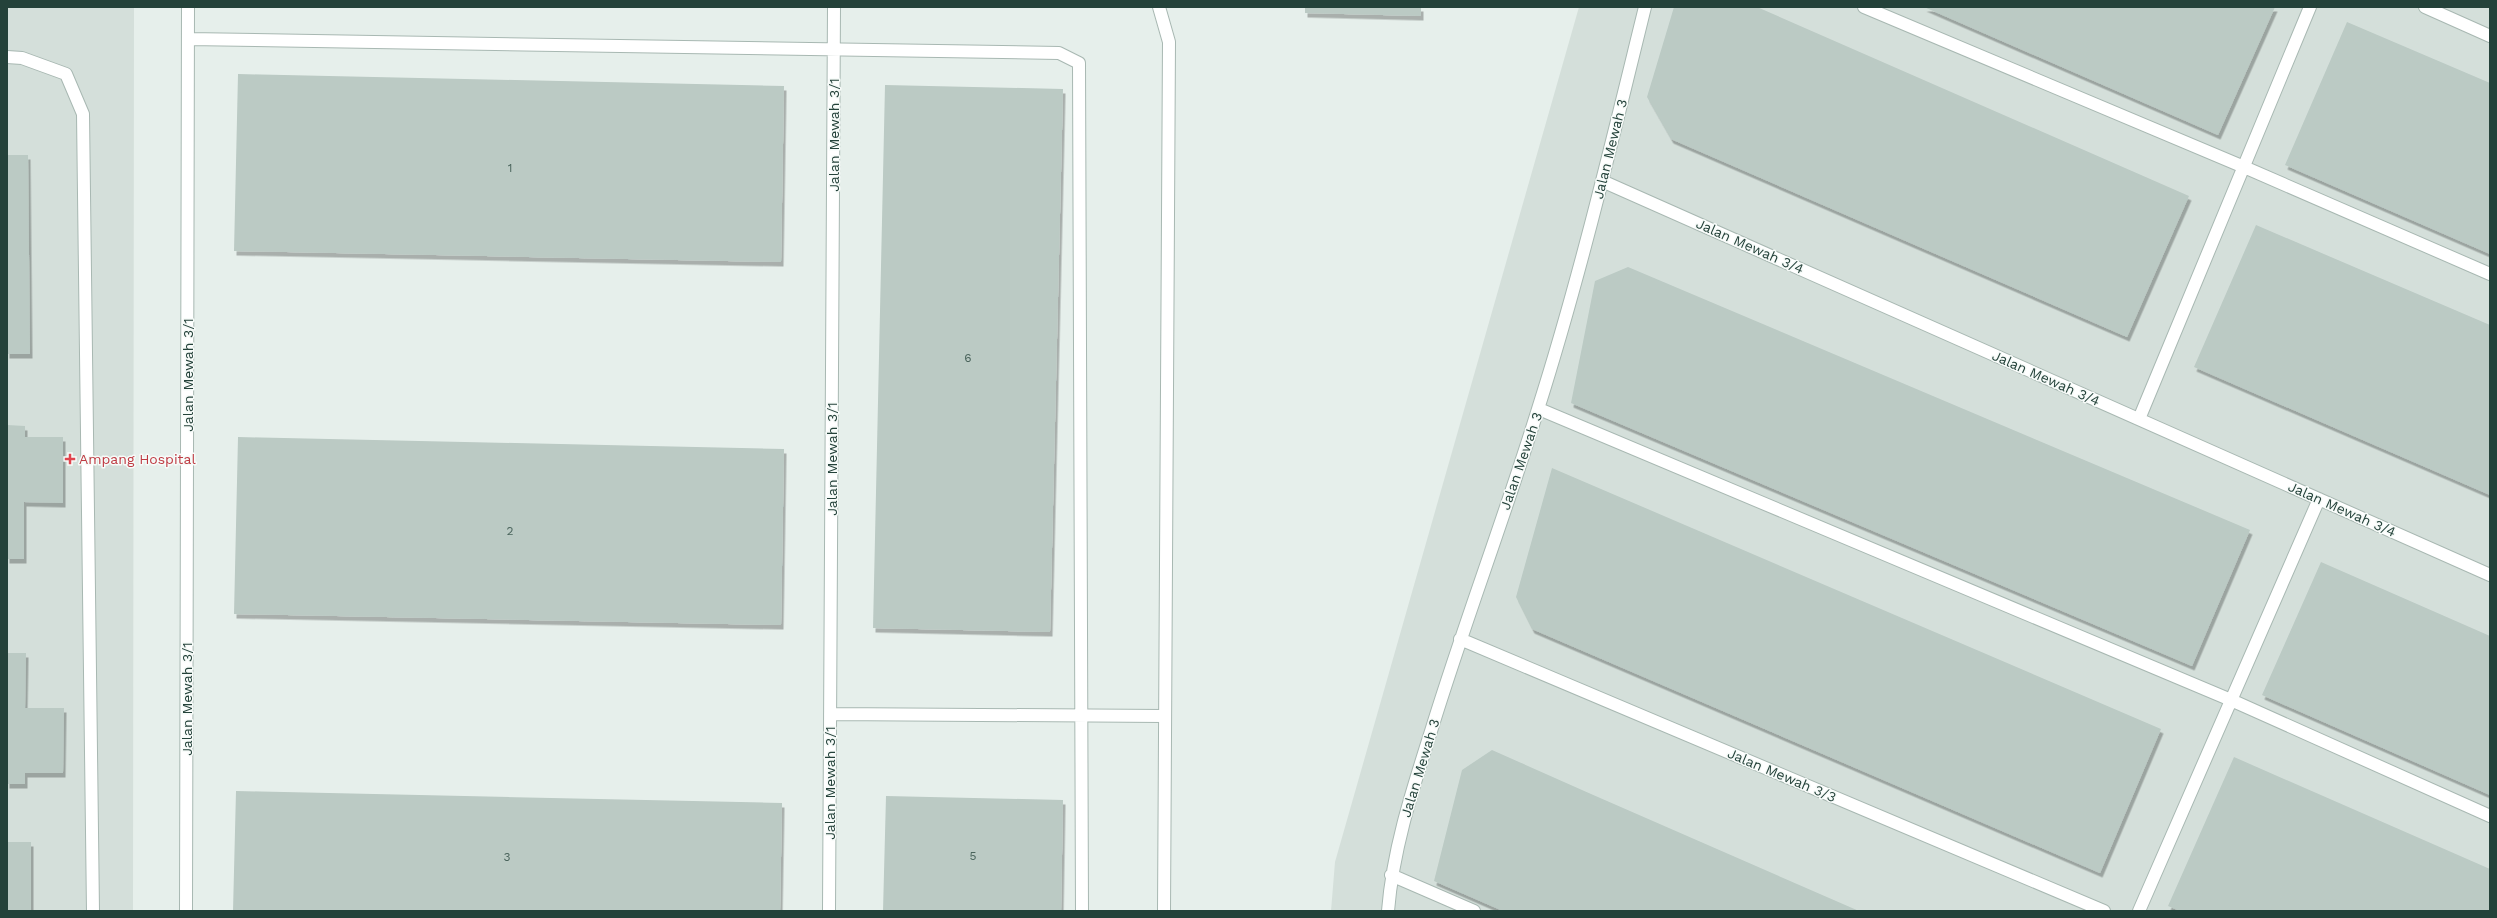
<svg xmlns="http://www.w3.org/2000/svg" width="2497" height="918" font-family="'Work Sans',sans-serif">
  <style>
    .built { fill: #d4dfda }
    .building { fill: #bbcac4; filter: url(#shadow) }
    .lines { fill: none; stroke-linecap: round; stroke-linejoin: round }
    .lane-casing { stroke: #a8b8b2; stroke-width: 14 }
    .street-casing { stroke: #a8b8b2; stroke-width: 14 }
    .lane { stroke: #fff; stroke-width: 12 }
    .street { stroke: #fff; stroke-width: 12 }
    .health-dot { fill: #e0444e; stroke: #f7fbf9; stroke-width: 1.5 }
    .labels { text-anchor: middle; stroke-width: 3; stroke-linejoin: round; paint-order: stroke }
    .number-label { font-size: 12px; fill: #4a645c }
    .street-label { font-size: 14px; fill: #24423a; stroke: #f7fbf9 }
    .health-label { font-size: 14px; fill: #be3a42; stroke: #f7fbf9; text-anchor: start }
  </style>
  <defs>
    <filter id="shadow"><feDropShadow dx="2.5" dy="4.5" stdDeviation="0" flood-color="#0004"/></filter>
  </defs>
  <rect width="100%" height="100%" fill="#e6efeb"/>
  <!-- built -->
  <path class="built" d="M7,7H134L133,911H7Z
    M1579,7H2490V911H1331L1335,862Z"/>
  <!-- building -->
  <path class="building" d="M1305,7H1421V16L1305,13Z
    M1674,7H1757L2189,196L2127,337L1671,139L1647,97Z
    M1924,7H2275L2218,135Z
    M2347,22L2490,83V254L2285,165Z
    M238,74L784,86L781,262L234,251Z
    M885,85L1063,89L1050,632L873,628Z
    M7,155H28L30,354H7Z
    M2256,225L2490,325V495L2194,367Z
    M1628,267L2250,530L2192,666L1571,403L1595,281Z
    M7,425L25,426V437H63V503L24,502V559H7Z
    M238,437L784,449L781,625L234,614Z
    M1552,468L2161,729L2100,873L1532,629L1516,597Z
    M2321,562L2490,636V795L2262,695Z
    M7,653H26L25,708H64L63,773H25V784H7Z
    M1492,750L1591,794L1859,911H1503L1434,881L1462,770Z
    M2234,757L2490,869V911H2180L2168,906Z
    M236,791L782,803L780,911H233Z
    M886,796L1063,800L1061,911H883Z
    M7,842H31V911H7Z"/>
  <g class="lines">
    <!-- lane casing -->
    <g class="lane-casing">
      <path id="lane" d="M1864,7L2244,167L2490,274
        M2425,7L2490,36
        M188,39L1059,53L1079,63L1082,911
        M7,57L22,58L66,74L83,114L93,911
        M1602,181L2490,575
        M1539,409L2231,700L2490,816
        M2139,419L2310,7
        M1460,639L2104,911
        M830,714L1164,716
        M1391,875L1474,911
        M186,911L188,7
        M829,911L834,7
        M1388,911C1393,848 1413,788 1432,728C1465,621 1505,516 1538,409C1580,277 1612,141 1645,7
        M2139,911L2319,499"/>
    </g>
    <!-- street casing -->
    <g class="street-casing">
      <path id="street" d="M1159,7L1169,42L1164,911"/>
    </g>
    <!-- lane -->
    <use href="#lane" class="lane"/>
    <!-- street -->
    <use href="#street" class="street"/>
  </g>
  <!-- markers -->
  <path class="health-dot" d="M68 453h4v4h4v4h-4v4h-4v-4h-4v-4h4z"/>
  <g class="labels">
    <!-- number labels -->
    <g class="number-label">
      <text x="510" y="172">1</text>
      <text x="968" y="362">6</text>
      <text x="510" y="535">2</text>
      <text x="973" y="860">5</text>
      <text x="507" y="861">3</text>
    </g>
    <!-- street labels -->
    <g class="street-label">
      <text transform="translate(834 135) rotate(-90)" y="5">Jalan Mewah 3/1</text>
      <text transform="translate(1610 149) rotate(-76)" y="5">Jalan Mewah 3</text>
      <text transform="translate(1750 246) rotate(24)" y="5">Jalan Mewah 3/4</text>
      <text transform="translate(188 375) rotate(-90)" y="5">Jalan Mewah 3/1</text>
      <text transform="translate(2046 378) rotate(24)" y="5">Jalan Mewah 3/4</text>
      <text transform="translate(832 459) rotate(-90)" y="5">Jalan Mewah 3/1</text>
      <text transform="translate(1521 461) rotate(-71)" y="5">Jalan Mewah 3</text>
      <text transform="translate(2342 509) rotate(24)" y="5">Jalan Mewah 3/4</text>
      <text transform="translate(187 699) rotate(-90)" y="5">Jalan Mewah 3/1</text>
      <text transform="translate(1420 768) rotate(-73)" y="5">Jalan Mewah 3</text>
      <text transform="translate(1782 775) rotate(23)" y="5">Jalan Mewah 3/3</text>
      <text transform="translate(830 783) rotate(-90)" y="5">Jalan Mewah 3/1</text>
    </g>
    <!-- health labels -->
    <g class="health-label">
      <text x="79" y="464">Ampang Hospital</text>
    </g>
  </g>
  <!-- border -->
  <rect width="2497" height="918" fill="none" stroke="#24423a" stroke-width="16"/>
</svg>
